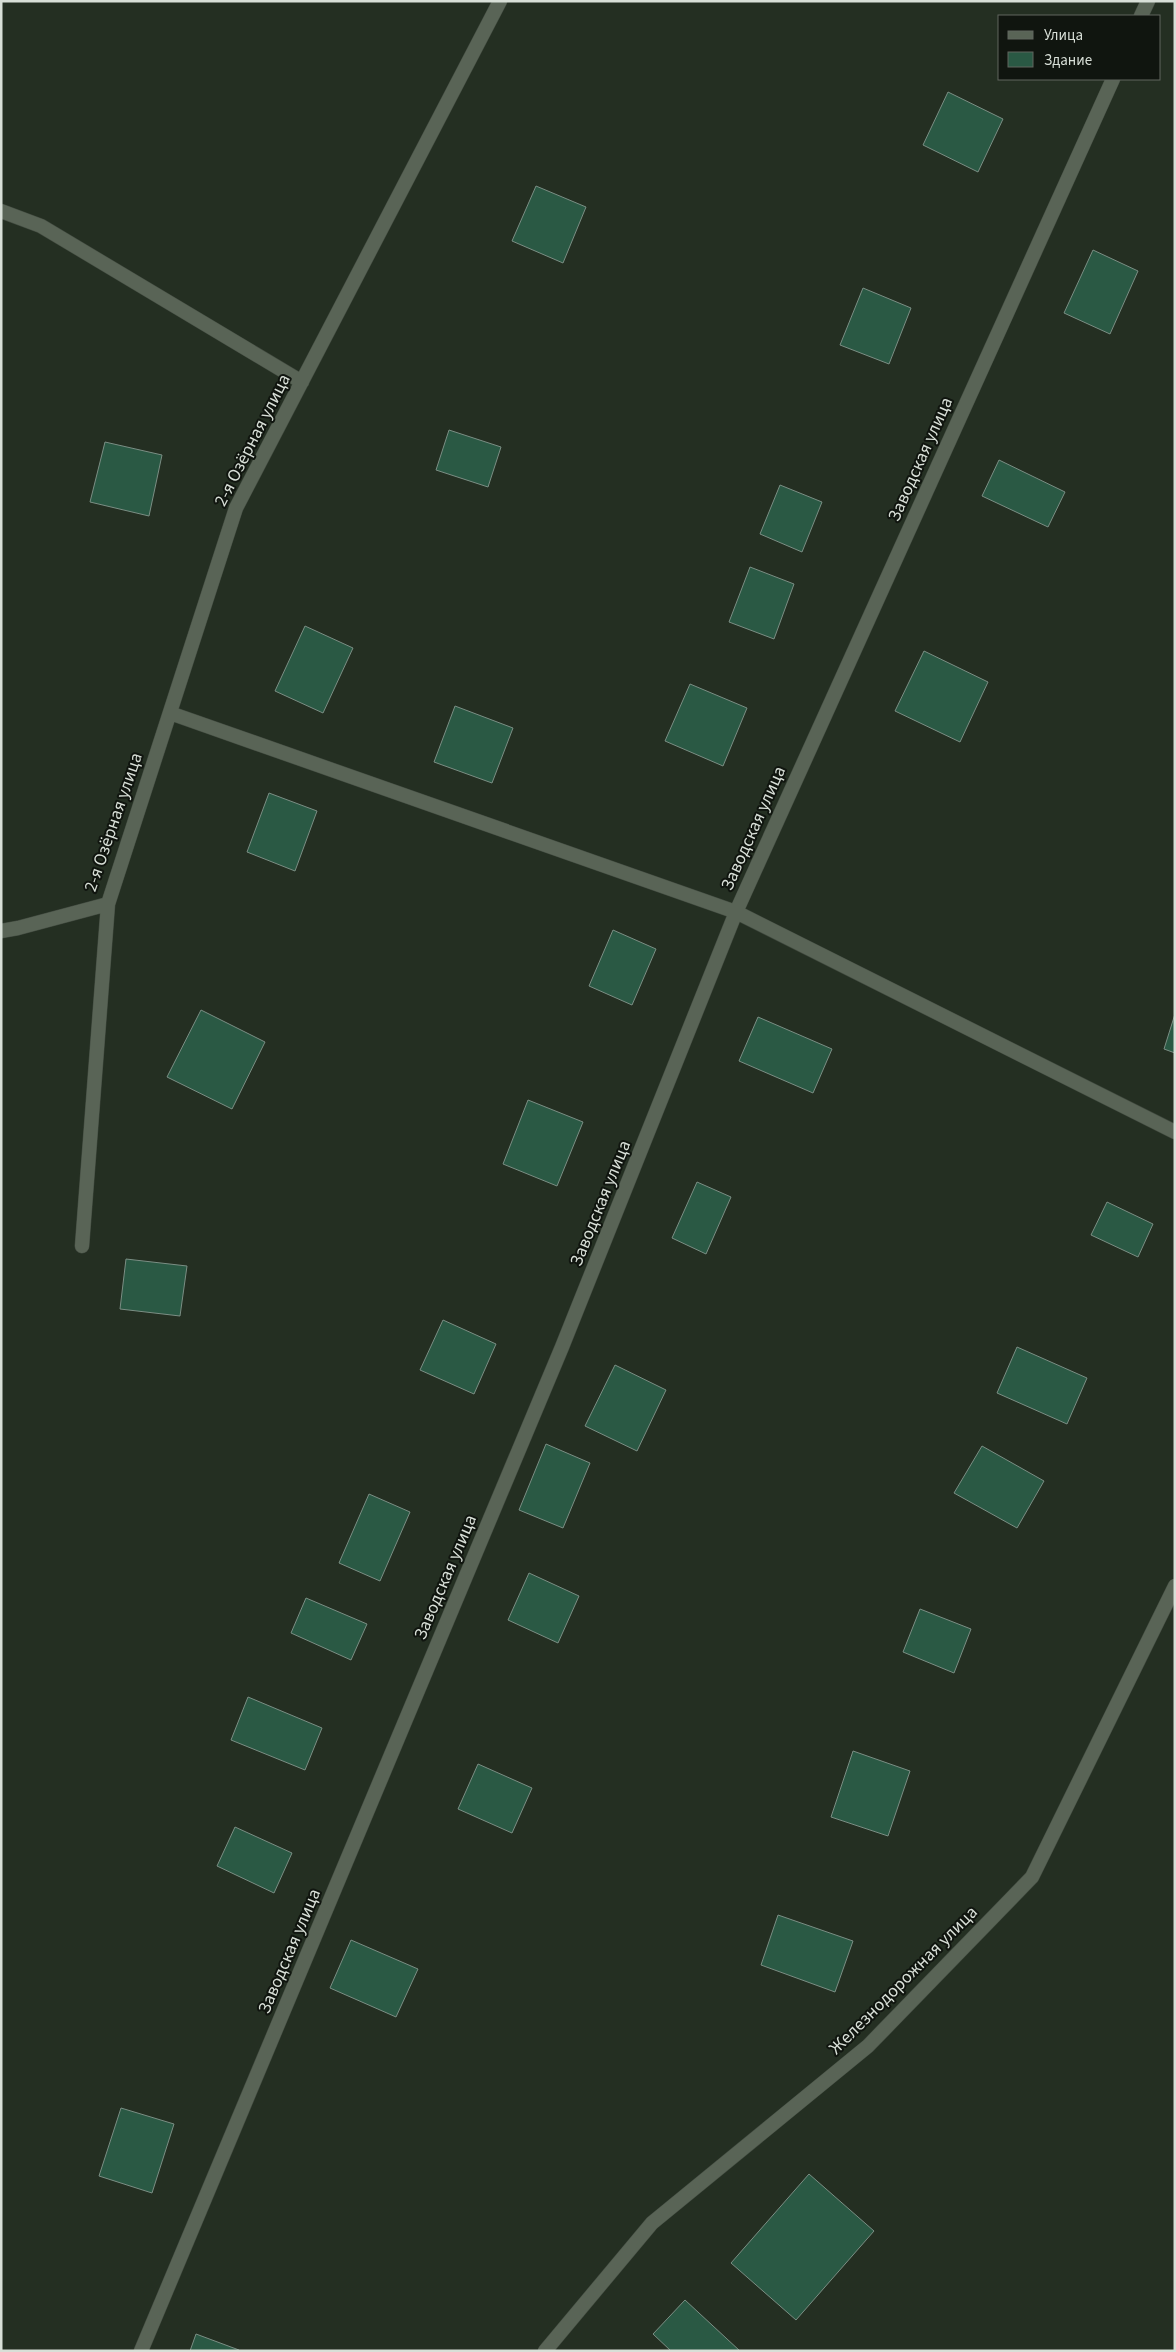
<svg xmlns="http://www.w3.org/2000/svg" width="1176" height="2352" font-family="'Source Sans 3',sans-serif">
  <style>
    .building { fill: #2a5944; stroke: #7b8e84 }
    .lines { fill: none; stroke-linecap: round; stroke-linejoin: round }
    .minor-casing { stroke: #424b40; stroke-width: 15 }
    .tertiary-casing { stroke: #424b40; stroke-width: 15 }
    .minor { stroke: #596456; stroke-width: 14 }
    .tertiary { stroke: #596456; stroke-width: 14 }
    .labels { text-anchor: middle; stroke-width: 4; stroke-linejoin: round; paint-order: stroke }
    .street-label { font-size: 18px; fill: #d8dfd7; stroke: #10150f }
  </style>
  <rect width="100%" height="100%" fill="#242f22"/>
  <!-- building -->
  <path class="building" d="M948,92L1003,119L978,172L923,145Z
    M536,186L586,207L563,263L512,241Z
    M1093,250L1138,271L1110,334L1064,313Z
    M863,288L911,308L889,364L840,345Z
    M449,430L501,447L488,487L436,470Z
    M105,442L162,455L149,516L90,502Z
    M999,460L1065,492L1048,527L982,496Z
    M780,485L822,502L802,552L760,534Z
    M750,567L794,584L774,639L729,622Z
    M305,626L353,648L323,713L275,691Z
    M924,651L988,682L960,742L895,711Z
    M690,684L747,708L723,766L665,741Z
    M455,706L513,728L492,783L434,762Z
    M269,793L317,811L295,871L247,852Z
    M613,930L656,949L632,1005L589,986Z
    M201,1010L265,1042L232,1109L167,1077Z
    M1175,1014V1053L1164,1049Z
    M758,1017L832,1049L813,1093L739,1061Z
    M528,1100L583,1122L557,1186L503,1164Z
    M697,1182L731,1197L706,1254L672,1238Z
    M1107,1202L1153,1224L1138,1257L1091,1235Z
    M126,1259L187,1266L180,1316L120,1309Z
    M443,1320L496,1344L474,1394L420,1370Z
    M1017,1347L1087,1378L1067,1424L997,1393Z
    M615,1365L666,1390L637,1451L585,1426Z
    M546,1444L590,1463L563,1528L519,1510Z
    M982,1446L1044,1481L1017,1528L954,1493Z
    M369,1494L410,1512L380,1581L339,1563Z
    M529,1573L579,1596L558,1643L508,1620Z
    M306,1598L367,1624L351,1660L291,1633Z
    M920,1609L971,1629L954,1673L903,1652Z
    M248,1697L322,1728L305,1770L231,1740Z
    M853,1751L910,1771L888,1836L831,1817Z
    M478,1764L532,1788L512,1833L458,1809Z
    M235,1827L292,1853L274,1893L217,1866Z
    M778,1915L853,1941L835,1992L761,1965Z
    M351,1940L418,1969L396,2017L330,1988Z
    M121,2108L174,2124L152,2193L99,2176Z
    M809,2174L874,2231L796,2320L731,2263Z
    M685,2300L740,2351H671L653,2334Z
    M196,2334L239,2350V2351H190Z"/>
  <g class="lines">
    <!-- minor casing -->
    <g class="minor-casing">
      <path id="minor" d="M1141,16L1148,1
        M1,211L41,226L302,382
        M170,713L736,912L1175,1132
        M1,931L18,928L108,904L236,508L500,1
        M82,1246L108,904
        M141,2351L562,1347L736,912L1113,79"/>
    </g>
    <!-- tertiary casing -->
    <g class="tertiary-casing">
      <path id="tertiary" d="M545,2351L652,2223L868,2046L1032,1877L1175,1586"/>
    </g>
    <!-- minor -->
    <use href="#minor" class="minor"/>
    <!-- tertiary -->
    <use href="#tertiary" class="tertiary"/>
  </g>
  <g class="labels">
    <!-- street labels -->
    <g class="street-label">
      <text transform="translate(252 440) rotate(-63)" y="6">2-я Озёрная улица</text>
      <text transform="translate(920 459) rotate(-66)" y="6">Заводская улица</text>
      <text transform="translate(113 822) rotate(-71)" y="6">2-я Озёрная улица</text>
      <text transform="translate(753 828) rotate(-66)" y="6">Заводская улица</text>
      <text transform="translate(600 1203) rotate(-68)" y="6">Заводская улица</text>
      <text transform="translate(445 1577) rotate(-67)" y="6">Заводская улица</text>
      <text transform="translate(289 1951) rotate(-67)" y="6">Заводская улица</text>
      <text transform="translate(903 1980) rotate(-45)" y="6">Железнодорожная улица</text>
    </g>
  </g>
  <!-- border -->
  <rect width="1176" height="2352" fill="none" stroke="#d8dfd7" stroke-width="5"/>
  <!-- legend -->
  <rect x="998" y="15" width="162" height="65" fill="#10150f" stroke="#60665f"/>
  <rect x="1008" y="31" width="25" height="8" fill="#596456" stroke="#60665f"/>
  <text x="1044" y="40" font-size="15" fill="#d8dfd7">Улица</text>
  <rect x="1008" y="52" width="25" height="15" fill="#2a5944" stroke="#60665f"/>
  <text x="1044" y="65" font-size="15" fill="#d8dfd7">Здание</text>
</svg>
